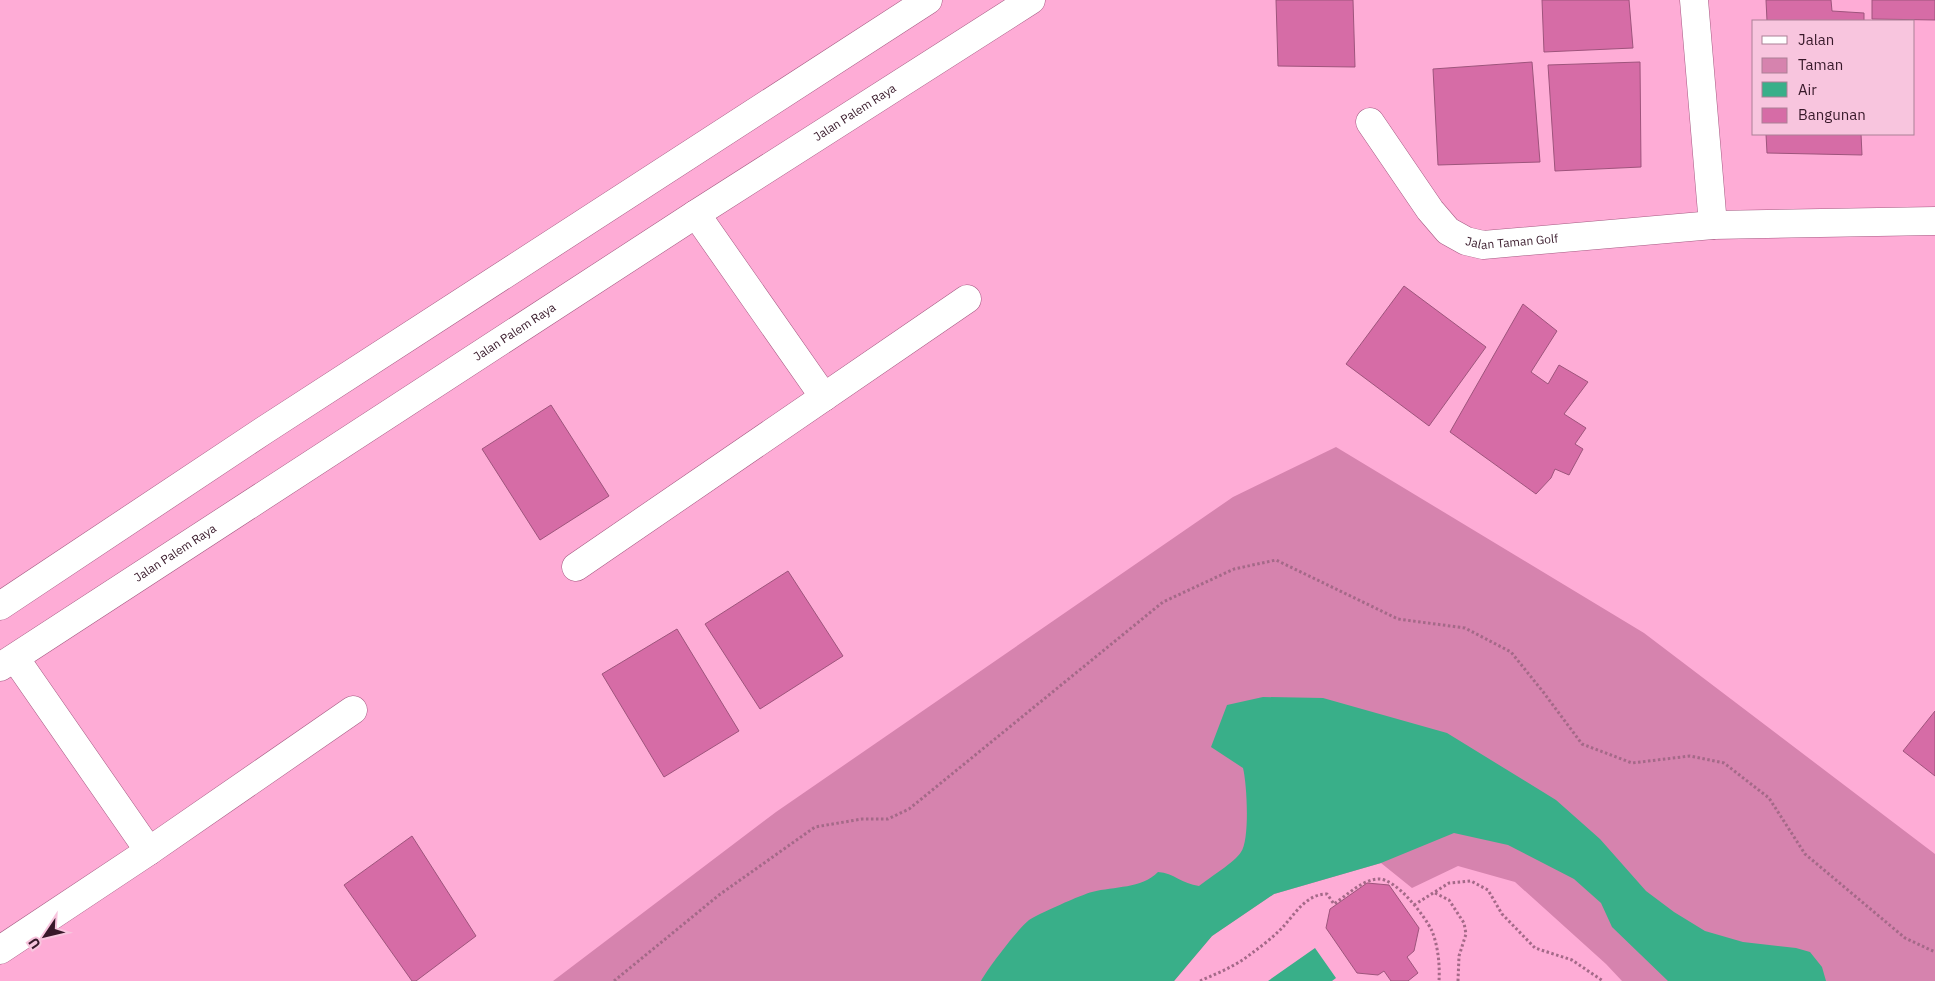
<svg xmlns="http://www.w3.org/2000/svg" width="1935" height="981" font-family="'IBM Plex Sans',sans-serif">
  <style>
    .green { fill: #d683ae }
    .water { fill: #39af89 }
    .building { fill: #d66ca6; stroke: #9e547c }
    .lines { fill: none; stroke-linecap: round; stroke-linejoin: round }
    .minor-casing { stroke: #a55a82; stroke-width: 29 }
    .tertiary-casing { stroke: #a55a82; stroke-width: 29 }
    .path { stroke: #a46988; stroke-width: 3; stroke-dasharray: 2.5 2.5; stroke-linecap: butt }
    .minor { stroke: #fff; stroke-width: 28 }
    .tertiary { stroke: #fff; stroke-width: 28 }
    .labels { text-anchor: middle; stroke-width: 4; stroke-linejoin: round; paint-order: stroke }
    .street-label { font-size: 12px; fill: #38192a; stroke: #f8c5de }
  </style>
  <rect width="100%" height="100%" fill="#feacd6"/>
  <!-- green -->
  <path class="green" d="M1336,447L1644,633L1935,854V981H1622L1606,964L1515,882L1458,866L1412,888L1381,863L1274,894L1212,936L1174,981H553L776,812L1233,497Z"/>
  <!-- water -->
  <path class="water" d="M1263,697L1323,698L1447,733L1556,800L1600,839L1646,891L1674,912L1705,931L1743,942L1796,948L1810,952L1822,967L1826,981H1668L1612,927L1601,903L1574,879L1508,845L1454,833L1381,863L1274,894L1212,936L1174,981H981C989,967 1017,930 1029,920C1036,915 1083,894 1092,892C1115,886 1141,889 1158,872C1174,873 1182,884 1199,886C1209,878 1235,862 1241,852C1250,840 1247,784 1243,768L1211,747L1227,705Z
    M1315,948L1336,978L1332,981H1268Z"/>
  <!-- building -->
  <path class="building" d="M1276,0H1353L1355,67L1278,66Z
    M1542,0H1629L1633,48L1544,52Z
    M1766,0H1831L1832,11L1864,13V21H1767Z
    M1872,0H1935V20L1872,19Z
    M1532,62L1540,162L1438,165L1433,69Z
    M1640,62L1641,167L1555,171L1548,65Z
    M1766,134H1861L1862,155L1767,153Z
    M1404,286L1486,347L1429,426L1346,364Z
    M1523,304L1557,331L1531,372L1548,384L1559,365L1588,382L1564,414L1586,428L1575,444L1583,449L1569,475L1555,469L1551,478L1536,494L1450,432Z
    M551,405L609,496L540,540L482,449Z
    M788,571L843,656L760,709L705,624Z
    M677,629L739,731L664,777L602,674Z
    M1935,711V776L1903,751Z
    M412,836L476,936L416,981H412L344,885Z
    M1367,883L1389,885L1419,928L1414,951L1407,957L1418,973L1408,981H1391L1384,971L1378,975L1357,973L1326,928L1330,909Z"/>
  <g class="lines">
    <!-- minor casing -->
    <g class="minor-casing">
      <g id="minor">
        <path d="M1694,0L1713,225"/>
        <path id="s1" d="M1370,122L1430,210L1448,231L1466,241L1483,245L1713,225L1935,221"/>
        <path d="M696,214L824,397"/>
        <path d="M576,567L967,299"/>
        <path d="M15,658L149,851"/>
        <path d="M0,950L149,851L353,710"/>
      </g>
    </g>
    <!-- tertiary casing -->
    <g class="tertiary-casing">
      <g id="tertiary">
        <path d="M0,606L263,431L928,0"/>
        <path id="s2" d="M0,667L696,214L1031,0"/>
      </g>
    </g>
    <!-- path -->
    <path class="path" d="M1435,893L1449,900L1464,923L1466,934L1459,956L1458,981
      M1414,905L1449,883L1471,881L1488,890L1502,914L1535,948L1572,960L1603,981
      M614,981L719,895L815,827L862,819H888L909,809L1163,602L1234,569L1276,560L1398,619L1465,628L1511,652L1544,693L1582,744L1632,763L1690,756L1724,763L1769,798L1805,854L1905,938L1935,952
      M1200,981C1218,973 1236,966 1252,953C1262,946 1273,937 1282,928C1295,914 1306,894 1327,894L1334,904C1347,895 1362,880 1378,879C1396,878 1425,916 1432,931C1438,946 1440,965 1439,981"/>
    <!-- minor -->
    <use href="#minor" class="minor"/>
    <!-- tertiary -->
    <use href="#tertiary" class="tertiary"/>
  </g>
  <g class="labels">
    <!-- street labels -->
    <g class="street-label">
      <text dy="4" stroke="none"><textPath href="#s2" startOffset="1019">Jalan Palem Raya</textPath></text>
      <text dy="4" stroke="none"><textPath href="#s1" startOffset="201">Jalan Taman Golf</textPath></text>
      <text dy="4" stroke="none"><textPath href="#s2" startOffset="614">Jalan Palem Raya</textPath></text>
      <text dy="4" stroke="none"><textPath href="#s2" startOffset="209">Jalan Palem Raya</textPath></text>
    </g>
  </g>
  <!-- legend -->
  <rect x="1752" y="20" width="162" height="115" fill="#f8c5de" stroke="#ab8096"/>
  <rect x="1762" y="36" width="25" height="8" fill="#ffffff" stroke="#ab8096"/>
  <text x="1798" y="45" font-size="15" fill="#38192a">Jalan</text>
  <rect x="1762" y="58" width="25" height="15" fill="#d683ae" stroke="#ab8096"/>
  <text x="1798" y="70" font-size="15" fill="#38192a">Taman</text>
  <rect x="1762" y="82" width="25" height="15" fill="#39af89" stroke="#ab8096"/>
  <text x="1798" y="95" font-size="15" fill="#38192a">Air</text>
  <rect x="1762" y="108" width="25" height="15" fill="#d66ca6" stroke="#ab8096"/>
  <text x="1798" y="120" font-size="15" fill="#38192a">Bangunan</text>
  <!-- north arrow -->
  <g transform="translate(45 936) rotate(235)" stroke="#f8c5de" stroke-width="4" paint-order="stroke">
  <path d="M0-4L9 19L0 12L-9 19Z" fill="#38192a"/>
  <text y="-8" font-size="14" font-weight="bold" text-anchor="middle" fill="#38192a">U</text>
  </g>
</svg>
